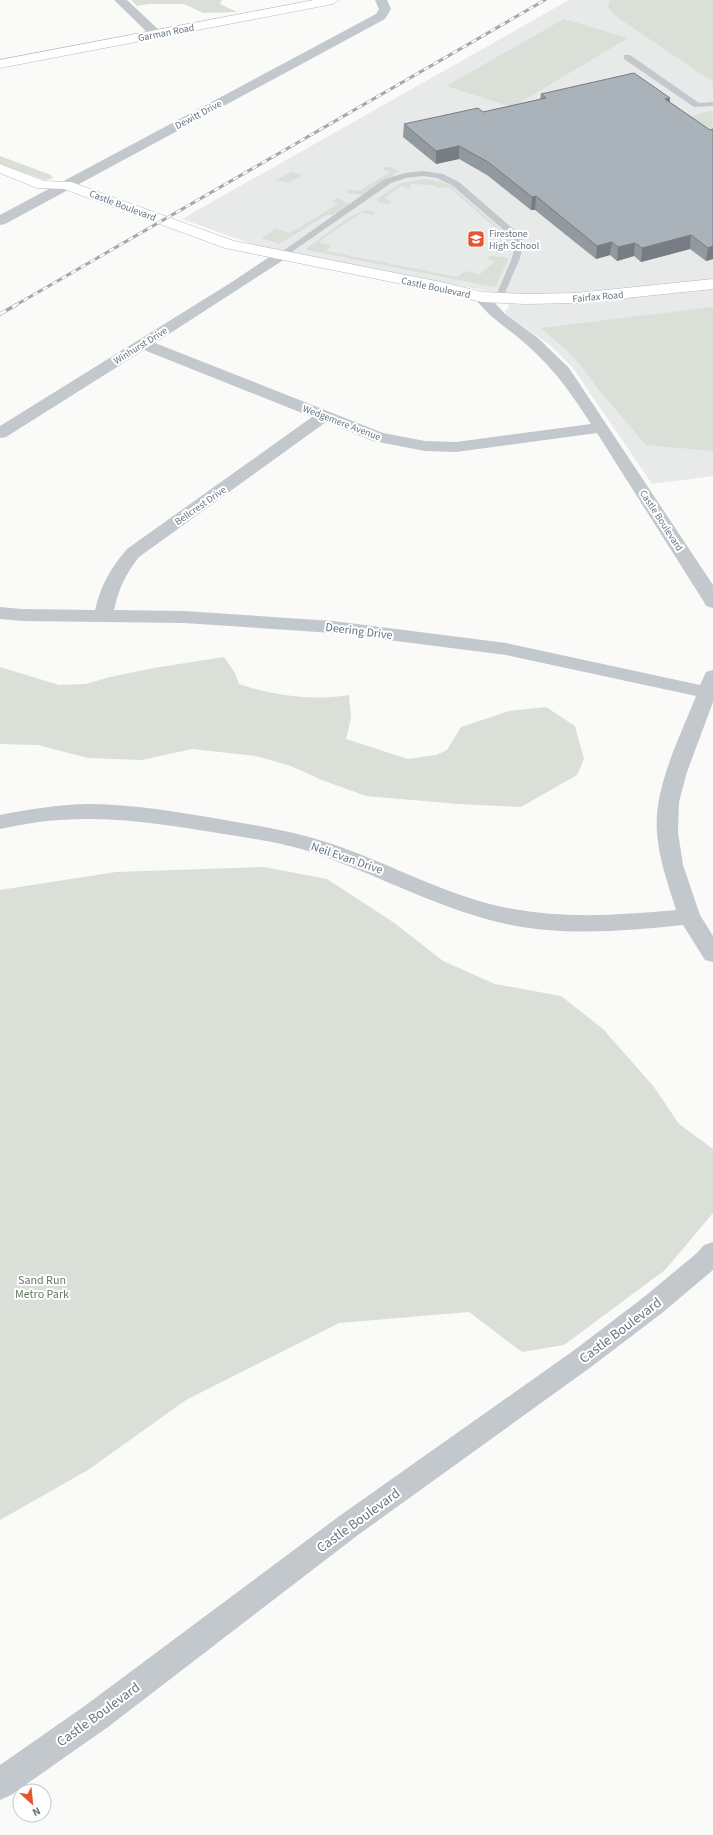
<svg xmlns="http://www.w3.org/2000/svg" width="713" height="1835" font-family="'Source Sans 3',sans-serif">
  <style>
    .built { fill: #e8e9e9 }
    .green { fill: #dadfd7 }
    .lines { fill: none; stroke-linecap: round; stroke-linejoin: round }
    .secondary-casing { stroke: #b3babf; stroke-width: 1 }
    .lane { fill: #c3c8cc; fill-rule: evenodd }
    .street { fill: #c3c8cc; fill-rule: evenodd }
    .secondary { fill: #fff; fill-rule: evenodd }
    .rail-far1-casing { stroke: #a2aab0; stroke-width: 3 }
    .rail-casing { stroke: #a2aab0; stroke-width: 3.5 }
    .rail-far1 { stroke: #fff; stroke-width: 2; stroke-dasharray: 5.5; stroke-linecap: butt }
    .rail { stroke: #fff; stroke-width: 2.5; stroke-dasharray: 7; stroke-linecap: butt }
    .wall { fill: #929a9f }
    .shaded-wall { fill: #777d82 }
    .building { fill: #aab3b9; stroke: #777d82 }
    .labels { text-anchor: middle; stroke-width: 4; stroke-linejoin: round; paint-order: stroke }
    .far-street-label { font-size: 10px; fill: #657683; stroke: #fff }
    .far-poi-label { font-size: 10px; fill: #657683; stroke: #fff; text-anchor: start }
    .street-label { font-size: 12px; fill: #657683; stroke: #fff }
    .park-label { font-size: 12px; fill: #687a64; stroke: #fff }
    .near-street-label { font-size: 14px; fill: #657683; stroke: #fff }
  </style>
  <rect width="100%" height="100%" fill="#fafaf8"/>
  <!-- built -->
  <path class="built" d="M569,0H713V476L652,484L573,368L551,346L507,315L505,311L510,306L487,291L263,248L182,219Z"/>
  <!-- green -->
  <path class="green" d="M131,0H222L220,4L237,12L203,13L184,4H149L137,6Z
    M610,0H713V82L617,17L608,7Z
    M564,19L628,38L512,107L446,86Z
    M712,111L713,141L674,120Z
    M0,156L51,175L53,178L45,180L0,164Z
    M384,167H389L399,171L364,195L348,193V189L359,191L390,172L382,169Z
    M292,172L302,175L288,183L276,180Z
    M424,179L442,182L451,186L513,240V248C506,250 501,248 495,244V242L508,239L449,187L438,188L435,187V185L410,184L411,189L401,186L384,198L392,202L388,204L380,203L377,199L401,183Z
    M338,198L350,204L332,215H327L279,244L261,238L276,229L290,233L338,204L331,201Z
    M365,210L374,212L373,215L362,212L321,240L320,243L330,245L331,247L326,251L457,277L465,271L480,274L495,262L486,258L490,256L509,258L495,287L307,250V248L350,217Z
    M713,307V451L646,445L599,390L574,357L541,328Z
    M224,657L235,673L239,684C275,696 310,701 349,695L351,718L346,739L408,759L436,755L447,750L461,727L509,711L546,707L575,726L584,759L577,775L521,807L458,804L366,796L322,780L291,766L256,756L192,749L142,760L88,758L38,745L0,744V667L59,685L86,684L110,677L154,668Z
    M264,867L327,879L393,922L443,961L488,981L495,984L561,996L603,1029L654,1087L679,1124L713,1149V1213L665,1270L564,1345L522,1352L469,1312L339,1323L186,1400L88,1470L0,1520V890L116,872Z"/>
  <g class="lines">
    <!-- secondary casing -->
    <g class="secondary-casing">
      <path id="secondary" d="M314,0H339L333,4L0,68V60Z
        M0,164L44,181L71,182L234,241L441,282L482,292L526,294L577,293L713,279V289L577,303L526,304L482,302L441,292L225,248L64,189L37,188L0,173Z"/>
    </g>
    <!-- lane -->
    <path class="lane" d="M624,55H630L699,103L713,102V106L694,107L624,59Z
      M423,171L443,174L459,182L519,234L524,242L520,258L502,300H496L495,298L512,258L516,242L513,238L453,186L437,178L423,176L406,178L391,183L283,258L280,259L276,256L385,179L405,173Z"/>
    <!-- street -->
    <path class="street" d="M114,0H127L160,31L162,34L160,37H152Z
      M375,0H387L391,9L385,19L5,224L0,225V215L376,14L379,9Z
      M280,252L285,253L287,256L285,259L155,343L383,433L425,441L456,442L591,424C571,393 555,370 527,345C509,329 488,317 474,297L477,294L482,292L487,294L504,313L538,338L569,368L713,585V608L706,606L704,602L597,433L456,452L425,451L373,441L326,422L139,557C125,575 119,588 114,610L184,611L333,621L506,643L700,685L706,672L713,670V702L687,772L679,802L678,832L683,865L700,915L713,936V962L705,960L683,925C626,931 568,936 511,925C444,911 384,878 320,855C289,844 256,839 224,834C169,825 115,816 59,820C39,821 20,825 0,829V815C29,809 57,805 86,804C133,804 179,812 225,820C266,827 307,834 346,849C401,869 455,899 513,909C567,919 621,915 676,910C668,884 659,860 657,833C653,789 680,737 696,696L506,655L333,633L184,623L22,621L0,619V607L22,609L95,610C101,585 110,569 127,549L312,417L144,350L6,437L0,438V426L232,282L275,253Z
      M713,1242V1270L662,1313L591,1367L358,1535L108,1727L11,1795L0,1800V1765L86,1705L338,1517L573,1351L644,1297L697,1253L704,1245Z"/>
    <!-- secondary -->
    <use href="#secondary" class="secondary"/>
    <!-- rail-far1 casing -->
    <g class="rail-far1-casing">
      <path id="rail-far1" d="M14,306L545,0"/>
    </g>
    <!-- rail casing -->
    <g class="rail-casing">
      <path id="rail" d="M0,314L16,305"/>
    </g>
    <!-- rail-far1 -->
    <use href="#rail-far1" class="rail-far1"/>
    <!-- rail -->
    <use href="#rail" class="rail"/>
  </g>
  <!-- wall -->
  <path class="wall" d="M541,94L670,102L710,130L713,129V259L706,261L690,249L641,262L634,256L617,261L610,255L596,259L535,210H531L487,175L459,159L436,164L403,137L404,124L483,112L540,99Z"/>
  <!-- shaded-wall -->
  <path class="shaded-wall" d="M670,98L669,110L665,99Z
    M459,146V159L436,164V151Z
    M536,196L535,210H531L532,197Z
    M691,235L690,249L641,262L642,248Z
    M612,242L610,255L596,259L597,246Z
    M635,243L634,256L617,261L618,247Z
    M713,246V259L706,261L708,248Z"/>
  <!-- building -->
  <path class="building" d="M634,73L670,98L665,99L710,130L713,129V246L708,248L691,235L642,248L635,243L618,247L612,242L597,246L536,196L532,197L488,162L459,146L436,151L404,124L478,108L483,112L546,98L541,94Z"/>
  <!-- icons -->
  <defs>
    <g id="school-square" transform="scale(0.9)"><rect x="-9" y="-9" width="18" height="18" rx="4" fill="#e4572e" stroke="#fff"/><path d="M0-5L7-2L0 1L-7-2ZM-4 1L0 2.5L4 1V4Q0 6-4 4Z" fill="#fff"/></g>
  </defs>
  <g fill-rule="evenodd">
    <use href="#school-square" x="476" y="239"/>
  </g>
  <g class="labels">
    <!-- far-street labels -->
    <g class="far-street-label">
      <text transform="translate(166 32) rotate(-11)" y="4">Garman Road</text>
      <text transform="translate(198 114) rotate(-28)" y="4">Dewitt Drive</text>
      <text transform="translate(123 205) rotate(21)" y="4">Castle Boulevard</text>
      <text transform="translate(436 287) rotate(12)" y="4">Castle Boulevard</text>
      <text transform="translate(598 296) rotate(-5)" y="4">Fairfax Road</text>
      <text transform="translate(140 345) rotate(-32)" y="4">Winhurst Drive</text>
      <text transform="translate(342 422) rotate(21)" y="4">Wedgemere Avenue</text>
      <text transform="translate(200 505) rotate(-35)" y="4">Bellcrest Drive</text>
      <text transform="translate(662 520) rotate(57)" y="4">Castle Boulevard</text>
    </g>
    <!-- far-poi labels -->
    <g class="far-poi-label">
      <text x="489" y="237">Firestone<tspan x="489" dy="12">High School</tspan></text>
    </g>
    <!-- street labels -->
    <g class="street-label">
      <text transform="translate(359 631) rotate(7)" y="4">Deering Drive</text>
      <text transform="translate(347 858) rotate(19)" y="4">Neil Evan Drive</text>
    </g>
    <!-- park labels -->
    <g class="park-label">
      <text x="42" y="1284">Sand Run<tspan x="42" dy="14">Metro Park</tspan></text>
    </g>
    <!-- near-street labels -->
    <g class="near-street-label">
      <text transform="translate(620 1330) rotate(-37)" y="5">Castle Boulevard</text>
      <text transform="translate(358 1520) rotate(-36)" y="5">Castle Boulevard</text>
      <text transform="translate(98 1714) rotate(-36)" y="5">Castle Boulevard</text>
    </g>
  </g>
  <!-- north arrow -->
  <g transform="translate(32 1803) rotate(153)"><circle r="19" fill="#ffffff" stroke="#c1c8cd"/>
  <path d="M0-3L7 15L0 10L-7 15Z" fill="#e4572e"/>
  <text y="-6" font-size="11" font-weight="bold" text-anchor="middle" fill="#657683">N</text>
  </g>
</svg>
